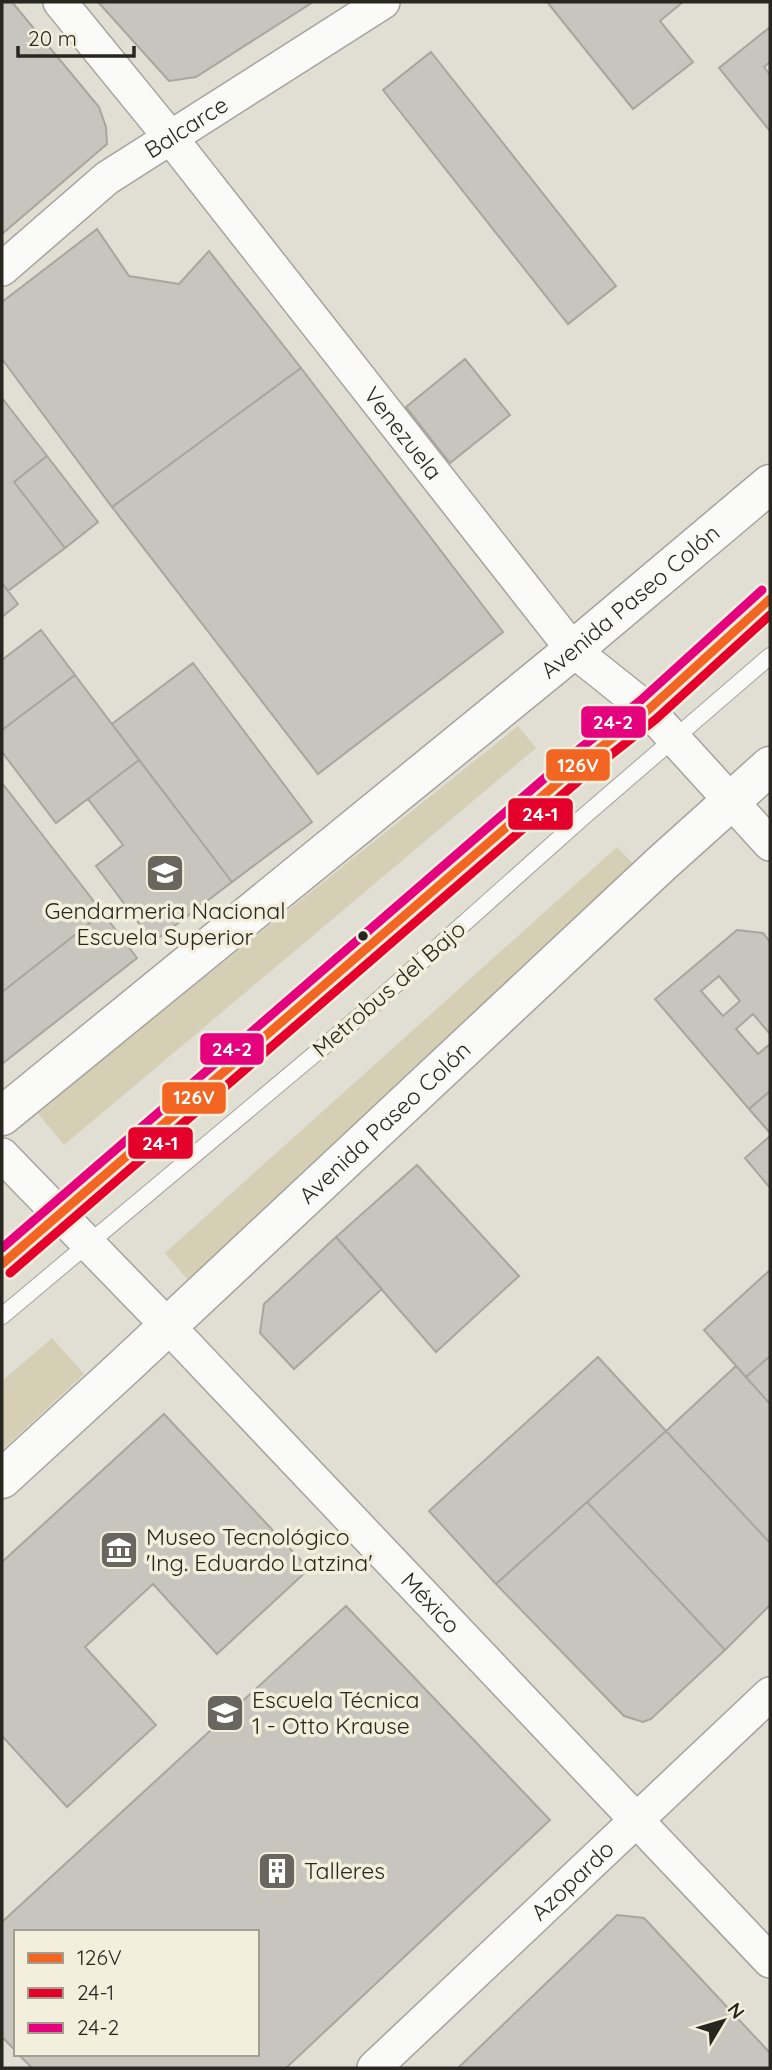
<svg xmlns="http://www.w3.org/2000/svg" width="772" height="2070" font-family="Quicksand,sans-serif">
  <style>
    .green { fill: #d5cfb5 }
    .building { fill: #c7c5bd; stroke: #a8a69f; stroke-width: 2; fill-rule: evenodd }
    .lines { fill: none; stroke-linecap: round; stroke-linejoin: round }
    .service-casing { stroke: #a5a39b; stroke-width: 18 }
    .minor-casing { stroke: #a5a39b; stroke-width: 36 }
    .primary-casing { stroke: #a5a39b; stroke-width: 41 }
    .service { stroke: #fafaf9; stroke-width: 16 }
    .minor { stroke: #fafaf9; stroke-width: 33 }
    .primary { stroke: #fafaf9; stroke-width: 38 }
    .bus-1-casing { stroke: #f3efdc; stroke-width: 14 }
    .bus-2-casing { stroke: #f3efdc; stroke-width: 14 }
    .bus-3-casing { stroke: #f3efdc; stroke-width: 14 }
    .bus-1 { stroke: #f26522; stroke-width: 9 }
    .bus-2 { stroke: #e4002b; stroke-width: 9 }
    .bus-3 { stroke: #e5007d; stroke-width: 9 }
    .bus-dot { fill: #27261f; stroke: #f3efdc; stroke-width: 2.5 }
    .labels { text-anchor: middle; stroke-width: 7; stroke-linejoin: round; paint-order: stroke }
    .street-label { font-size: 23px; fill: #27261f; stroke: #f3efdc }
    .poi-label { font-size: 23px; fill: #27261f; stroke: #f3efdc; text-anchor: start }
    .line-badge { stroke: #f3efdc; stroke-width: 2.5 }
    .badge-label { font-size: 19px; text-anchor: middle; font-weight: bold; fill: #fff }
  </style>
  <rect width="100%" height="100%" fill="#e1ded4"/>
  <!-- green -->
  <path class="green" d="M518,726L536,748L64,1145L37,1112Z
    M617,847L636,867L188,1280L165,1253Z
    M52,1338L84,1374L2,1450V1381Z"/>
  <!-- building -->
  <path class="building" d="M2,2H12L99,107L106,127L107,144L2,234Z
    M98,2H313L196,77L169,81Z
    M547,2H683L660,21L693,62L633,109Z
    M770,27V62L764,67L770,75V131L719,68Z
    M431,52L616,286L568,324L383,90Z
    M97,229L129,276L179,284L209,251L301,368L112,507L2,359V302Z
    M465,359L510,415L450,463L406,407Z
    M301,368L503,632L318,774L112,507Z
    M2,398L47,456L14,482L65,548L8,591L2,583Z
    M47,456L98,522L65,548L14,482Z
    M2,583L18,604L2,617Z
    M41,630L75,675L2,730V660Z
    M193,663L312,822L232,882L112,724Z
    M75,675L139,760L56,823L2,752V730Z
    M139,760L232,882L153,942L96,866L123,845L88,799Z
    M2,783L103,913L2,992Z
    M103,913L137,958L2,1064V992Z
    M737,930L763,933L770,942V1034L753,1014L736,1029L758,1054L770,1044V1091L749,1109L655,999ZM719,976L740,1001L723,1016L701,991Z
    M770,1091V1133L749,1109Z
    M770,1136V1188L745,1158Z
    M417,1165L519,1276L436,1352L336,1237Z
    M336,1237L382,1289L294,1369L260,1333L264,1304Z
    M770,1270V1356L746,1377L704,1330Z
    M770,1356V1404L746,1377Z
    M598,1357L666,1431L496,1584L429,1511Z
    M736,1366L770,1404V1543L666,1431Z
    M164,1414L309,1569L217,1654L153,1584L85,1647L156,1725L67,1807L2,1736V1562Z
    M666,1431L770,1543V1605L725,1650L587,1502Z
    M587,1502L725,1650L651,1719L643,1722L624,1716L496,1584Z
    M346,1606L550,1820L286,2068H32L18,2054H257V1932H16V2051L2,2037V1922Z
    M617,1915L644,1918L770,2053V2068H458Z"/>
  <g class="lines">
    <!-- service casing -->
    <g class="service-casing">
      <path id="service" d="M2,1264L576,767L648,710L770,599
        M2,1316L366,1011L582,818L770,656"/>
    </g>
    <!-- minor casing -->
    <g class="minor-casing">
      <g id="minor">
        <path id="s1" d="M60,2L170,137L573,650L648,710L770,844"/>
        <path id="s2" d="M2,269L107,178L383,2"/>
        <path id="s3" d="M2,1155L168,1326L770,1961"/>
        <path id="s4" d="M374,2068L770,1694"/>
      </g>
    </g>
    <!-- primary casing -->
    <g class="primary-casing">
      <g id="primary">
        <path id="s5" d="M2,1116L573,650L770,484"/>
        <path id="s6" d="M2,1479L124,1367L661,864L770,766"/>
      </g>
    </g>
    <!-- service -->
    <use href="#service" class="service"/>
    <!-- minor -->
    <use href="#minor" class="minor"/>
    <!-- primary -->
    <use href="#primary" class="primary"/>
    <!-- bus-1 casing -->
    <g class="bus-1-casing">
      <path id="bus-1" d="M2,1264L576,767L648,710L770,599"/>
    </g>
    <!-- bus-2 casing -->
    <g class="bus-2-casing">
      <path id="bus-2" d="M10,1273L584,776L656,719L770,615"/>
    </g>
    <!-- bus-3 casing -->
    <g class="bus-3-casing">
      <path id="bus-3" d="M2,1248L568,758L640,701L762,590"/>
    </g>
    <!-- bus-1 -->
    <use href="#bus-1" class="bus-1"/>
    <!-- bus-2 -->
    <use href="#bus-2" class="bus-2"/>
    <!-- bus-3 -->
    <use href="#bus-3" class="bus-3"/>
  </g>
  <!-- icons -->
  <defs>
    <g id="university-square" transform="scale(2.0125)"><rect x="-9" y="-9" width="18" height="18" rx="4" fill="#68665e" stroke="#f3efdc"/><path d="M0-5L7-2L0 1L-7-2ZM-4 1L0 2.5L4 1V4Q0 6-4 4Z" fill="#fff"/></g>
    <g id="museum-square" transform="scale(2.0125)"><rect x="-9" y="-9" width="18" height="18" rx="4" fill="#68665e" stroke="#f3efdc"/><path d="M0-6L6-3V-2H-6V-3ZM-5-1h2V3h-2ZM-1-1h2V3h-2ZM3-1h2V3H3ZM-6 4H6V6H-6Z" fill="#fff"/></g>
    <g id="school-square" transform="scale(2.0125)"><rect x="-9" y="-9" width="18" height="18" rx="4" fill="#68665e" stroke="#f3efdc"/><path d="M0-5L7-2L0 1L-7-2ZM-4 1L0 2.5L4 1V4Q0 6-4 4Z" fill="#fff"/></g>
    <g id="building-square" transform="scale(2.0125)"><rect x="-9" y="-9" width="18" height="18" rx="4" fill="#68665e" stroke="#f3efdc"/><path d="M-4-6H4V6H1V3H-1V6H-4ZM-2.5-4.3h1.7v1.8h-1.7ZM.8-4.3h1.7v1.8H.8ZM-2.5-1h1.7V.8h-1.7ZM.8-1h1.7V.8H.8Z" fill="#fff"/></g>
  </defs>
  <g fill-rule="evenodd">
    <use href="#university-square" x="165" y="873"/>
    <use href="#museum-square" x="119" y="1550"/>
    <use href="#school-square" x="225" y="1713"/>
    <use href="#building-square" x="277" y="1871"/>
  </g>
  <!-- markers -->
  <circle class="bus-dot" cx="363" cy="936" r="6"/>
  <g class="labels">
    <!-- street labels -->
    <g class="street-label">
      <text dy="8" stroke="none"><textPath href="#s2" startOffset="233">Balcarce</textPath></text>
      <text dy="8" stroke="none"><textPath href="#s1" startOffset="551">Venezuela</textPath></text>
      <text dy="8" stroke="none"><textPath href="#s5" startOffset="812">Avenida Paseo Colón</textPath></text>
      <text transform="translate(389 989) rotate(-41)" y="8">Metrobus del Bajo</text>
      <text dy="8" stroke="none"><textPath href="#s6" startOffset="523">Avenida Paseo Colón</textPath></text>
      <text dy="8" stroke="none"><textPath href="#s3" startOffset="620">México</textPath></text>
      <text dy="8" stroke="none"><textPath href="#s4" startOffset="273">Azopardo</textPath></text>
    </g>
    <!-- poi labels -->
    <g class="poi-label">
      <text x="165" y="919" text-anchor="middle">Gendarmeria Nacional<tspan x="165" dy="26">Escuela Superior</tspan></text>
      <text x="146" y="1545">Museo Tecnológico<tspan x="146" dy="26">'Ing. Eduardo Latzina'</tspan></text>
      <text x="252" y="1708">Escuela Técnica<tspan x="252" dy="26">1 - Otto Krause</tspan></text>
      <text x="304" y="1879">Talleres</text>
    </g>
  </g>
  <g class="line-badge">
    <rect x="580" y="705" width="67" height="34" rx="7" fill="#e5007d"/>
    <rect x="545" y="748" width="66" height="34" rx="7" fill="#f26522"/>
    <rect x="507" y="797" width="67" height="34" rx="7" fill="#e4002b"/>
    <rect x="199" y="1032" width="66" height="34" rx="7" fill="#e5007d"/>
    <rect x="161" y="1081" width="66" height="34" rx="7" fill="#f26522"/>
    <rect x="127" y="1126" width="67" height="34" rx="7" fill="#e4002b"/>
  </g>
  <g class="badge-label">
    <text x="613" y="729">24-2</text>
    <text x="578" y="772">126V</text>
    <text x="540" y="821">24-1</text>
    <text x="232" y="1056">24-2</text>
    <text x="194" y="1104">126V</text>
    <text x="160" y="1150">24-1</text>
  </g>
  <!-- border -->
  <rect width="772" height="2070" fill="none" stroke="#27261f" stroke-width="7"/>
  <!-- legend -->
  <rect x="14" y="1930" width="245" height="126" fill="#f3efdc" stroke="#a19f90" stroke-width="2"/>
  <rect x="28" y="1953" width="35" height="10" fill="#f26522" stroke="#a19f90" stroke-width="2"/>
  <text x="77" y="1965" font-size="21" fill="#27261f">126V</text>
  <rect x="28" y="1988" width="35" height="10" fill="#e4002b" stroke="#a19f90" stroke-width="2"/>
  <text x="77" y="2000" font-size="21" fill="#27261f">24-1</text>
  <rect x="28" y="2023" width="35" height="10" fill="#e5007d" stroke="#a19f90" stroke-width="2"/>
  <text x="77" y="2035" font-size="21" fill="#27261f">24-2</text>
  <!-- north arrow -->
  <g transform="translate(723 2021) rotate(52)" stroke="#f3efdc" stroke-width="5" paint-order="stroke">
  <path d="M0-5L12 26L0 18L-12 26Z" fill="#27261f"/>
  <text y="-10" font-size="19" font-weight="bold" text-anchor="middle" fill="#27261f">N</text>
  </g>
  <!-- scale -->
  <path d="M18 46v10h116v-10" fill="none" stroke="#27261f" stroke-width="3.5"/>
  <text x="28" y="46" font-size="21" fill="#27261f" stroke="#f3efdc" stroke-width="5" paint-order="stroke">20 m</text>
</svg>
